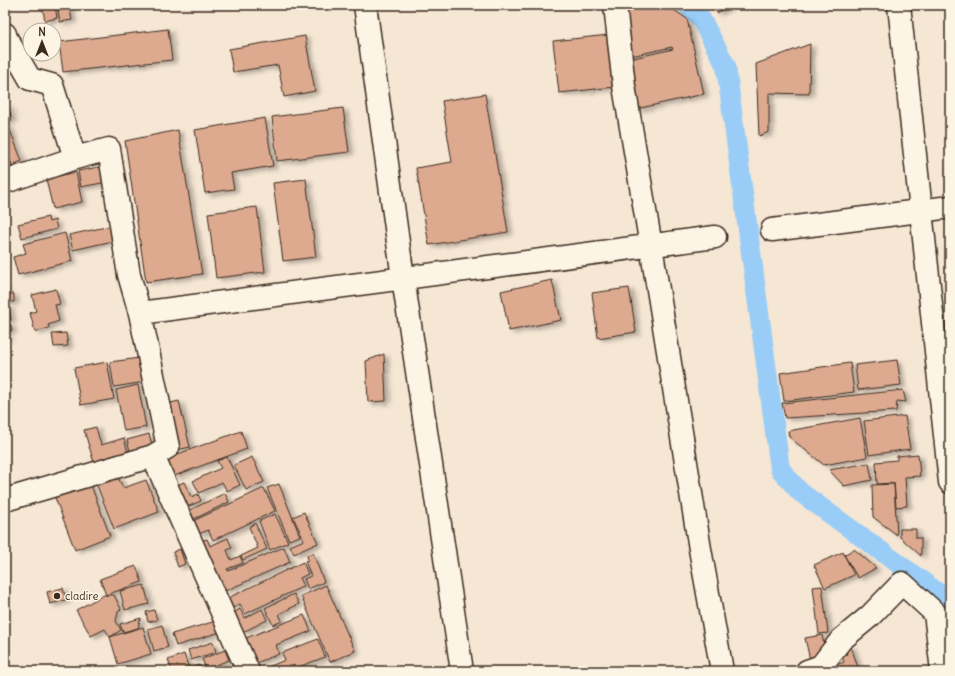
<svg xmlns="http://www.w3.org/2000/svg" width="955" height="676" font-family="Delius,sans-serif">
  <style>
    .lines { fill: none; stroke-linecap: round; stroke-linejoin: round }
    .canal { stroke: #99cdf7; stroke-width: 20 }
    .building { fill: #ddaa90; stroke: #3b2a1e; filter: url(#shadow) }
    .minor-casing { stroke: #3b2a1e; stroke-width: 25 }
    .minor { stroke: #fcf5e5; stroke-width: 22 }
    .poi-dot { fill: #3b2a1e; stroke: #fcf5e5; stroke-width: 1.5 }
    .labels { text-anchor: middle; stroke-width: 3; stroke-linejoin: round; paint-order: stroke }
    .poi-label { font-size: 11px; fill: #3b2a1e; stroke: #fcf5e5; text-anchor: start }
  </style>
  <defs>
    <filter id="shadow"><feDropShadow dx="4.5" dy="2.5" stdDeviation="2" flood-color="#0004"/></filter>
  </defs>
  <rect width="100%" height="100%" fill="#f6e6d4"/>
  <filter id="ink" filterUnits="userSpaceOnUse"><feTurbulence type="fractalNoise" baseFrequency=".025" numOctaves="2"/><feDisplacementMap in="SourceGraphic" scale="8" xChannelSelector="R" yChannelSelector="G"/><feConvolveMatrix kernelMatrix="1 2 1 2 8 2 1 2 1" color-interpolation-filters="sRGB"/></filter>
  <g filter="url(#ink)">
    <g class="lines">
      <!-- canal -->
      <path class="canal" d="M687,5L700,17L726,66L780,469L800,492L948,600L950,613"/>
    </g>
    <!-- building -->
    <path class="building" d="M42,5H55L57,18L45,21Z
      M57,5H69L72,20L60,22Z
      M615,5H667L687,19L704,94L636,109L625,60L673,49L672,47L627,57Z
      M712,5H730L717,13Z
      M168,29L172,60L63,72L59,42Z
      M618,34L624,86L559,93L553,41Z
      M305,36L315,91L284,97L278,65L233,72L229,49Z
      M810,44L809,94L769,93V132L759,136L756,64Z
      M485,94L508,232L429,245L416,168L452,162L442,101Z
      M8,105L12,120L5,122V106Z
      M343,108L349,152L277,161L272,117Z
      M265,118L273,166L231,173L234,189L205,193L195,130Z
      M8,125L22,161L12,165L5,148V126Z
      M178,130L202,274L146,282L125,141Z
      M5,158H7L13,169L5,173Z
      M109,165L112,181L81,187L78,171Z
      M76,172L82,202L53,209L46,179Z
      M306,179L316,257L283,261L273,183Z
      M257,207L265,272L216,278L208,213Z
      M48,217L49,222L55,220L57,229L22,238L18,224Z
      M115,225L113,241L73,250L69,235Z
      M65,233L72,261L18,275L13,257L26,253L23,244Z
      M552,280L561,320L509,331L501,291Z
      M5,286L6,294H14V302H5Z
      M629,288L636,332L598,338L592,293Z
      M56,289L60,304L55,305L59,321L48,325L49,328L35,332L30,313L36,311L32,295Z
      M9,306L11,320L5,321V307Z
      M5,325H11L12,331H6L7,338H5Z
      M66,333L68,346L54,347L52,334Z
      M384,354L386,401L368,402L366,361Z
      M147,357L151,381L114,387L110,362Z
      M897,360L901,385L858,390L855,365Z
      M107,362L114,399L81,405L74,368Z
      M850,363L854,392L784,401L780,373Z
      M138,385L146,427L124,431L116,390Z
      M903,390L906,402L897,401L896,411L785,418L782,403Z
      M179,401L190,447L177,450L166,404Z
      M905,416L910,449L869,455L864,421Z
      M860,418L867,457L824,465L789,437L788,431Z
      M96,427L101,445L124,438L129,456L95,466L84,430Z
      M241,431L247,449L174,476L167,458Z
      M149,434L154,452L132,458L127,440Z
      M918,454L920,476L905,477L907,506L896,507L894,483L877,484L876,462L897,460V456Z
      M227,457L240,485L227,491L222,482L199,493L193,481L221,468L217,461Z
      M252,457L264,482L246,490L234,465Z
      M869,463L872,480L844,486L829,470Z
      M117,475L123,488L146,480L159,512L114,529L96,483Z
      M89,480L110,536L75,550L54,495Z
      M184,482L191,497L198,494L201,501L187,507L177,485Z
      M279,484L300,536L289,540L267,488Z
      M894,484L897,535L873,517L872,485Z
      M264,488L275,511L213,540L208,530L199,534L193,521Z
      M225,493L229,502L194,519L190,510Z
      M304,512L318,543L294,554L290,546L304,540L293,517Z
      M275,514L288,542L270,550L259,521Z
      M255,523L267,549L243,560L241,556L258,548L249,527Z
      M900,529H916V538H921V556L900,537Z
      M228,538L232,548L227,550L231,560L240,556L243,563L227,569L228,571L284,547L290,562L225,591L203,540L207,539L210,546Z
      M180,549L185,564L178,567L173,552Z
      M854,549L876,568L858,578L844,555Z
      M843,552L854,575L825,588L814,565Z
      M313,553L324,582L308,589L304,579L311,576L305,561L308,560L307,555Z
      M303,562L308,574L300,578L304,586L245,614L240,604L233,608L228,598Z
      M136,566L142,582L106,595L100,579Z
      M144,585L149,604L125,610L120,591Z
      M326,585L355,651L330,662L301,596Z
      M822,586L828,633L819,634L813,587Z
      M63,588L66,600L50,604L47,592Z
      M294,594L299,604L279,614L282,621L273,625L265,608Z
      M104,595H114L121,609L118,612L116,621L121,630L110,637L105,629L91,636L76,610Z
      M240,609L245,618L262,609L267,620L243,632L233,613Z
      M154,610L157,620L148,622L146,612Z
      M304,615L311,631L276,645L279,654L256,663L246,638Z
      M141,618V621L140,620L138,628L123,632L120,624Z
      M216,621L220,632L176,646L172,634Z
      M162,625L168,647L154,651L148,629Z
      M143,627L151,654L118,664L110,637Z
      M822,635L825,650L810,660L805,638Z
      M318,639L325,657L288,671H258L285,660L282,653Z
      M213,642L216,652L191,660L188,650Z
      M851,646L859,671H825L824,669L844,662L842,656L847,654L845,647Z
      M225,650L229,660L206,669L202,659Z
      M184,654L189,669L199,665L200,668L196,670V671H172L168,660Z"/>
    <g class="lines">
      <!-- minor casing -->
      <g class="minor-casing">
        <path id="minor" d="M365,5L403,278L462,671
          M615,5L624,86L651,246L700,549L722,671
          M899,5L950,482
          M5,34V36L30,79L52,85L75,158L109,149L129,275L140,313L168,447L153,456L5,500
          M5,182L75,158
          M772,230L950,207
          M140,313L715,237
          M153,456L248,671
          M807,671L821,666L841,640L870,616L902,583L935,613L942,671"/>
      </g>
      <!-- minor -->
      <use href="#minor" class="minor"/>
    </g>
  </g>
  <!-- markers -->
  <circle class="poi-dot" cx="57" cy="596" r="4"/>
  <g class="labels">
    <!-- poi labels -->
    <g class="poi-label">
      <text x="65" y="600">cladire</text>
    </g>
  </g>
  <!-- margin -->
  <rect width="955" height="676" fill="none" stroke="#fcf5e5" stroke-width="20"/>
  <rect x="10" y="10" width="935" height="656" fill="none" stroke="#3b2a1e" stroke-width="1.5" filter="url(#ink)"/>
  <!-- north arrow -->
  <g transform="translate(42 42)"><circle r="19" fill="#fcf5e5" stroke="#afa495"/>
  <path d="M0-3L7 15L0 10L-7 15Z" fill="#3b2a1e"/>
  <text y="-6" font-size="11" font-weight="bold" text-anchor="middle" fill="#3b2a1e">N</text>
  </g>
</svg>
